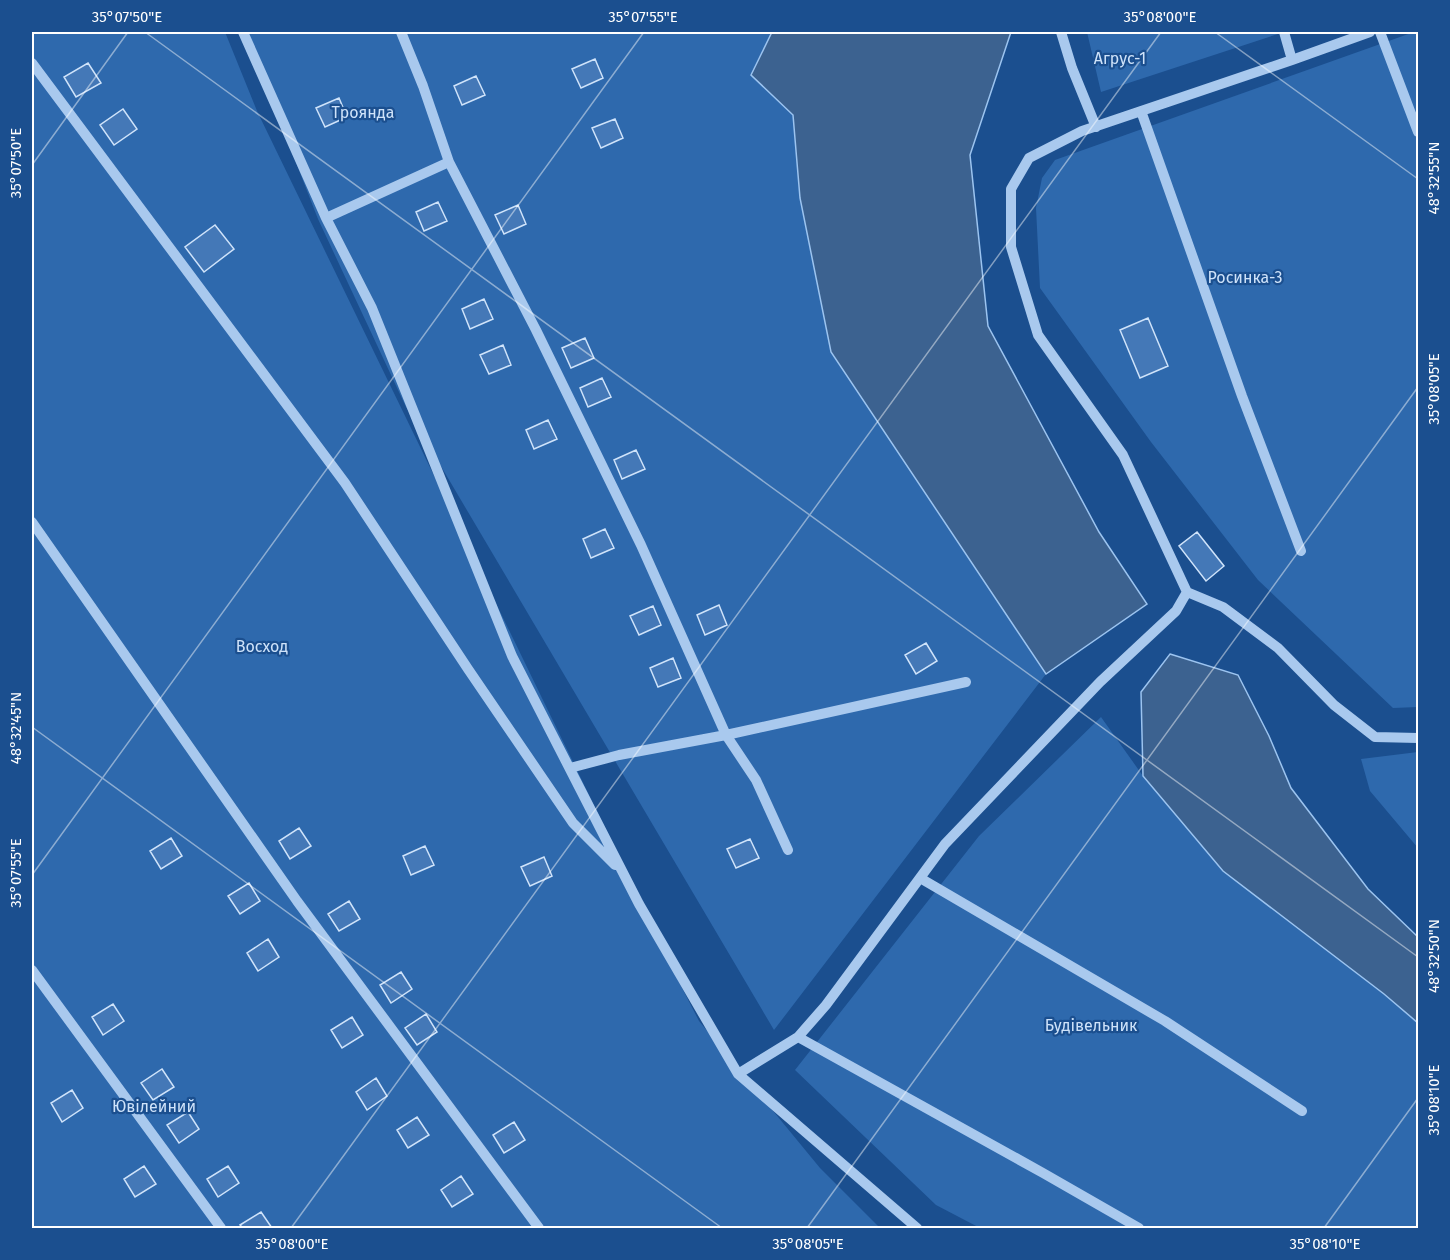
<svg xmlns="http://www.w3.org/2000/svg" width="1450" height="1260" font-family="'Fira Sans',sans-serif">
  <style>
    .green { fill: #2e69ad }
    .water { fill: #3c6290; stroke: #9cc4f0; stroke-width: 1.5 }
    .building { fill: #4478b7; stroke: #cfe3fa; stroke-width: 1.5 }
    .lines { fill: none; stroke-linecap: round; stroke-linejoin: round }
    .minor { stroke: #a9c9ee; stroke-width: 10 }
    .ticks { fill: none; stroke: #fff; stroke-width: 1.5; stroke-opacity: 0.45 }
    .labels { text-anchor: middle; stroke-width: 4.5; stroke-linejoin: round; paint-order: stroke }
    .park-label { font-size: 16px; fill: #cfe3fa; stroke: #1b4f8f }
    .neatline { fill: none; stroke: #fff; stroke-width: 2 }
    .ticks-label { font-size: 15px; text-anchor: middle; fill: #fff }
  </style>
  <rect width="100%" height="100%" fill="#1b4f8f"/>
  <!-- green -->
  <path class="green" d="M32,32H225L257,111L625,869L639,904L699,1021L820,1168L880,1228H32Z
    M245,32H772L751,75L793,115L800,198L831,352L1046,674L774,1030L406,407L318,219Z
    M1087,32H1284L1101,92Z
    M1414,32H1418V707L1393,708L1258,580L1151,442L1040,288L1036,208L1042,178L1055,160Z
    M1101,717L1143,776L1384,994L1418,1023V1228H980L936,1205L795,1070L979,836Z
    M1418,752V848L1370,791L1361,759Z"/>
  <!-- water -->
  <path class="water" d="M772,32H1011L970,155L988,326L1099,532L1147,604L1046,674L831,352L800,198L793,115L751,75Z
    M1170,654L1238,675L1269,736L1291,788L1368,889L1418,937V1023L1384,994L1223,871L1143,776L1141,692Z"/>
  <!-- building -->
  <path class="building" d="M595,59L603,78L581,88L572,69Z
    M88,63L101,83L76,97L64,77Z
    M476,76L485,95L462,105L454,86Z
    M339,98L347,117L325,127L316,108Z
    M123,109L137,129L114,145L100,125Z
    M615,119L623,138L601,148L592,128Z
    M438,202L447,221L424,231L416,212Z
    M518,205L526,224L504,234L495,215Z
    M215,225L234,249L204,272L185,247Z
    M484,299L493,319L470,329L462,309Z
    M1148,318L1168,366L1140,378L1120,330Z
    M585,338L594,358L571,368L562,348Z
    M503,345L511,365L489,374L480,355Z
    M602,378L611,397L588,407L580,388Z
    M548,420L557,439L534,449L526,430Z
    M636,450L645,469L622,479L614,460Z
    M605,529L614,548L591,558L583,539Z
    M1197,532L1224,566L1206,581L1179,546Z
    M719,605L727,625L705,635L697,615Z
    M653,606L661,625L639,635L630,616Z
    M926,643L937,661L916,674L905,655Z
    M673,658L681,678L658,687L650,668Z
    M299,828L311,846L290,859L279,841Z
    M171,838L182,856L161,869L150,851Z
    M750,839L759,858L736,868L727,849Z
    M425,846L434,865L411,875L403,856Z
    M544,857L552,876L530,886L521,867Z
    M249,883L260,901L240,914L228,896Z
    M349,901L360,919L339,931L328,914Z
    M268,939L279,957L258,971L247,953Z
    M401,972L412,989L391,1003L380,985Z
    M113,1004L124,1021L103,1035L92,1017Z
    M426,1014L437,1032L417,1045L405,1028Z
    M352,1017L363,1035L342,1048L331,1030Z
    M162,1069L174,1087L153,1100L141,1083Z
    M376,1078L387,1096L367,1110L356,1092Z
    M72,1090L83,1108L62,1122L51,1103Z
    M188,1112L199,1129L179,1143L167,1125Z
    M417,1117L429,1135L408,1148L397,1130Z
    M514,1122L525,1140L504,1153L493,1135Z
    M144,1166L156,1184L135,1197L124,1179Z
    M228,1166L239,1183L218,1197L207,1179Z
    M461,1176L473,1194L452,1207L441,1190Z
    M261,1212L272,1228H243L240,1225Z"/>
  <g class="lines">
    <!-- minor -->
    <path class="minor" d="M243,32L326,218L372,308L512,656L639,904L738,1074L917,1228
      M401,32L423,86L449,162L536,330L641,545L726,735L756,780L788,850
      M1061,32L1072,68L1096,127
      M1284,32L1292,60
      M1370,32L1292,60L1082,131L1029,158L1011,189V247L1038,335L1123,455L1187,592L1223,607L1278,648L1334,705L1375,737L1418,738
      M1380,32L1418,132
      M32,63L345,483L468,669L573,823L615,865
      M1141,111L1242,396L1301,551
      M326,218L449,162
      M32,522L297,901L539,1228
      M570,768L619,755L726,735L966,682
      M920,878L1165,1021L1302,1111
      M32,970L221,1228
      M798,1037L1043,1173L1139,1228
      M738,1074L798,1037L826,1005L945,844L1100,682L1176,611L1187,592"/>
  </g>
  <!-- ticks -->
  <path class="ticks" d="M145,32L1418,957M1215,32L1418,179M32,165L128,32M32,727L722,1228M32,875L644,32M291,1228L1161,32M807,1228L1418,387M1324,1228L1418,1098"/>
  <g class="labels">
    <!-- park labels -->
    <g class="park-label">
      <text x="1120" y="64">Агрус-1</text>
      <text x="363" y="118">Троянда</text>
      <text x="1245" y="283">Росинка-3</text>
      <text x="262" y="652">Восход</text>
      <text x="1091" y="1031">Будівельник</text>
      <text x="154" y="1112">Ювілейний</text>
    </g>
  </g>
  <!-- border -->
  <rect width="1450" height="1260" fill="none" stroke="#1b4f8f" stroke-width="66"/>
  <rect x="33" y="33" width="1384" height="1194" class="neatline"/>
  <g class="ticks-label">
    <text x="127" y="22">35°07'50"E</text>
    <text x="643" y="22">35°07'55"E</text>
    <text x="1160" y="22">35°08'00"E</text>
    <text transform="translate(16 163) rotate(-90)" y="5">35°07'50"E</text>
    <text transform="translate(1434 178) rotate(-90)" y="5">48°32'55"N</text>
    <text transform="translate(1434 389) rotate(-90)" y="5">35°08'05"E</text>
    <text transform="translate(16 728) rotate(-90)" y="5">48°32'45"N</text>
    <text transform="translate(16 873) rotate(-90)" y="5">35°07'55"E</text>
    <text transform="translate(1434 956) rotate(-90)" y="5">48°32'50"N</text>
    <text transform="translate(1434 1100) rotate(-90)" y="5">35°08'10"E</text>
    <text x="292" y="1249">35°08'00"E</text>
    <text x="808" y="1249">35°08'05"E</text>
    <text x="1325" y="1249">35°08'10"E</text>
  </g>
</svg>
